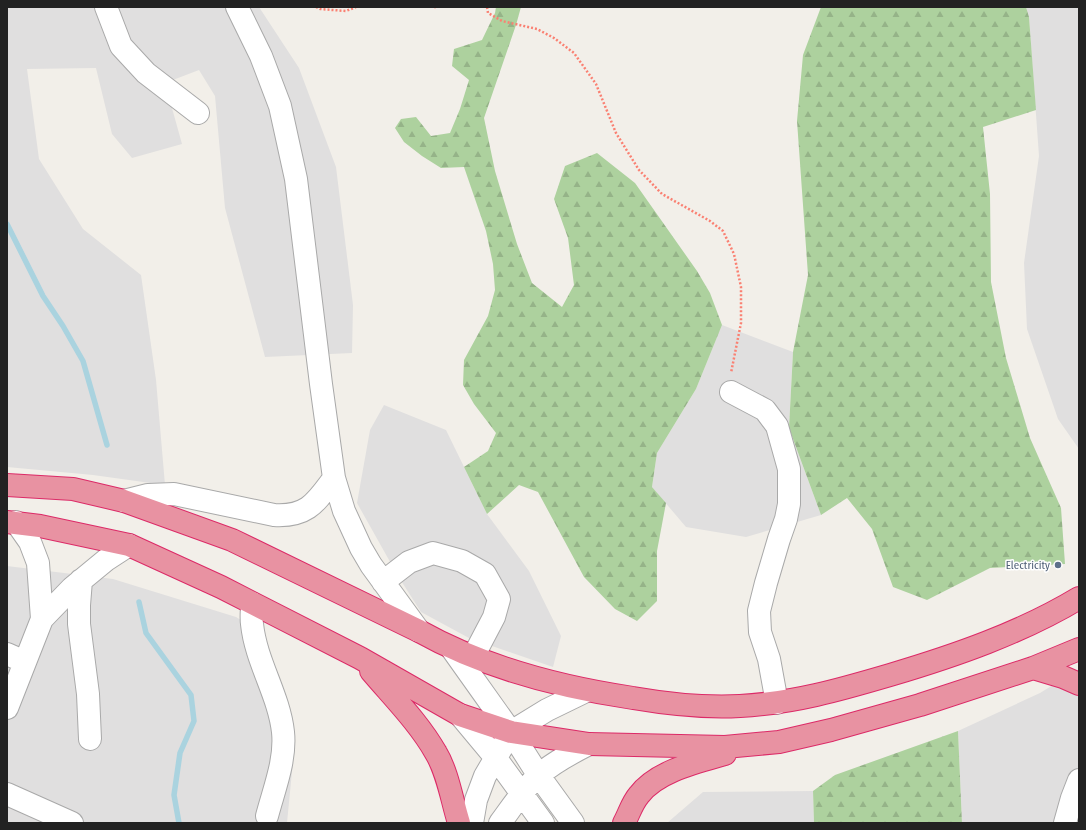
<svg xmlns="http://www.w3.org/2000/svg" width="1086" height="830" font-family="'Fira Sans Condensed',sans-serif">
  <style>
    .residential { fill: #e0dfdf }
    .forest { fill: url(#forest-firs) }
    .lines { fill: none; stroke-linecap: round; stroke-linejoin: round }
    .stream { stroke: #aad3df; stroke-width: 5.5 }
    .minor-casing { stroke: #a9a9a9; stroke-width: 24 }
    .highway-casing { stroke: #dc2a67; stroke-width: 24 }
    .path { stroke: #fa8072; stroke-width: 2.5; stroke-dasharray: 2 2; stroke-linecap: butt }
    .minor { stroke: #fff; stroke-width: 22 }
    .highway { stroke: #e892a2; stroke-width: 22 }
    .service-dot { fill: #5c6f8a; stroke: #fff; stroke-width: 1.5 }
    .labels { text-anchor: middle; stroke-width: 3; stroke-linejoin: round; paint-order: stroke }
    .service-label { font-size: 11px; fill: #4e5e75; stroke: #fff; text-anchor: end }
  </style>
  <defs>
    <pattern id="forest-firs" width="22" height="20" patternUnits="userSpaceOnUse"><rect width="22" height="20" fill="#add19e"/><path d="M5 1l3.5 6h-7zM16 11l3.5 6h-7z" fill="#95b388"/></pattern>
  </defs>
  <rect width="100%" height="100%" fill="#f2efe9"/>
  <!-- residential -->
  <path class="residential" d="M7,7H259L299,68L336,167L353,305L352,353L265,357L225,208L215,96L199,70L165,83L182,144L132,158L112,134L96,68L27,69L39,159L83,229L141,275L156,380L165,485L93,475L7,467Z
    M1026,7H1079V449L1058,419L1027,329L1024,263L1039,156L1029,17Z
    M722,325L793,352L789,428L821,515L746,537L686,527L652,487L657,453L696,389Z
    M384,405L446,430L487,514L529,571L561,636L553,667L469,638L421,612L398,576L357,503L370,430Z
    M7,566L113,579L236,617L262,633L294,751L287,823H7Z
    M1079,669V823H962L958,731L1040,693Z
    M813,791L814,823H667L703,792Z"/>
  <!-- forest -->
  <path class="forest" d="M496,7H521L516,25L484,118L495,171L517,244L532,283L562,307L574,285L568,238L554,199L565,166L597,153L635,183L697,271L710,293L722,325L696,389L657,453L652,487L666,503L657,551V601L637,621L615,609L584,577L538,492L519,485L487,514L464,467L488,451L496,433L474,404L463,385L464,360L488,316L495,290L493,264L486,231L464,167L441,168L422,156L404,142L395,128L401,119L416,117L431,136L450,133L460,109L469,80L452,66L454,49L482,40L495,13Z
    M821,7H1026L1029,17L1036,110L983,127L990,194L991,282L1006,358L1030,438L1061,508L1065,564L990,568L927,600L893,587L872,529L847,498L821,515L789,428L793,352L808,275L797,121L803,55Z
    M958,731L962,823H814L813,791L835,775Z"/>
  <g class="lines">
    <!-- stream -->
    <path class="stream" d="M7,224L43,296L63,326L83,361L107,445
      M139,602L146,633L191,695L194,721L180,753L174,795L179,823"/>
    <!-- minor casing -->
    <g class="minor-casing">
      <path id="minor" d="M106,7L121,46L146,73L198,113
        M237,7L261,56L280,106L296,179L321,384L334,478L344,511L361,548L371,565L419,631
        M731,392L765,410L777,426L789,469V504L786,519L779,539L766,583L759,611L760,632L769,659L777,703
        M124,501L148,495L174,494L274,515C308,517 316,502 334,478
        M16,522L30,542L38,563L42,619
        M81,580L79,605V624L88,694L90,739
        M383,582L409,562L433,553L462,561L485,574L499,599L494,617L473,657
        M252,603C252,610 251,618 252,624C256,662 279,695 283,732C286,760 274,789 267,816
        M452,649L511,732L539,776L573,823
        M7,654L25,662
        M7,708L42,619L72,588L106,560L129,545
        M460,715L495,757L543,823
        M7,794L72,823
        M472,823L476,800L485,776L511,732L547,710L586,691
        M500,823C512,807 524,788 539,775C554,762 571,753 589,744
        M1065,823L1072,798L1079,780"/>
    </g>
    <!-- highway casing -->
    <g class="highway-casing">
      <path id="highway" d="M7,485L73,489L124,501L232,540L419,631C485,668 559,687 633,698C668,704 705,708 740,706C794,703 839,690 890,675C954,656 1021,633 1079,598
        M7,522L40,526L129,545L221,587L360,658L460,715L511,732L589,744L725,747L779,742L831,730L920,705L1033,668L1079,649
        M1033,668L1063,677L1079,684
        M371,671C393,697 419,723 436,753C448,773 452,801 459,823
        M624,823C629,814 632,803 639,795C657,771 697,762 725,754"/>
    </g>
    <!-- path -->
    <path class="path" d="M316,7L320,9L346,11L356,7
      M434,7H436
      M487,7L488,13L502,21L537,29L554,38L574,53L596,84L616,133L639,170L662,194L710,221L723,231L734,254L741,287V323L731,373"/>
    <!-- minor -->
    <use href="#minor" class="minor"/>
    <!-- highway -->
    <use href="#highway" class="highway"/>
  </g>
  <!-- markers -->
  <circle class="service-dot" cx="1058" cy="565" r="4"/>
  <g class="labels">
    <!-- service labels -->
    <g class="service-label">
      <text x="1050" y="569">Electricity</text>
    </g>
  </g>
  <!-- border -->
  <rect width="1086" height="830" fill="none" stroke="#222222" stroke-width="16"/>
</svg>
